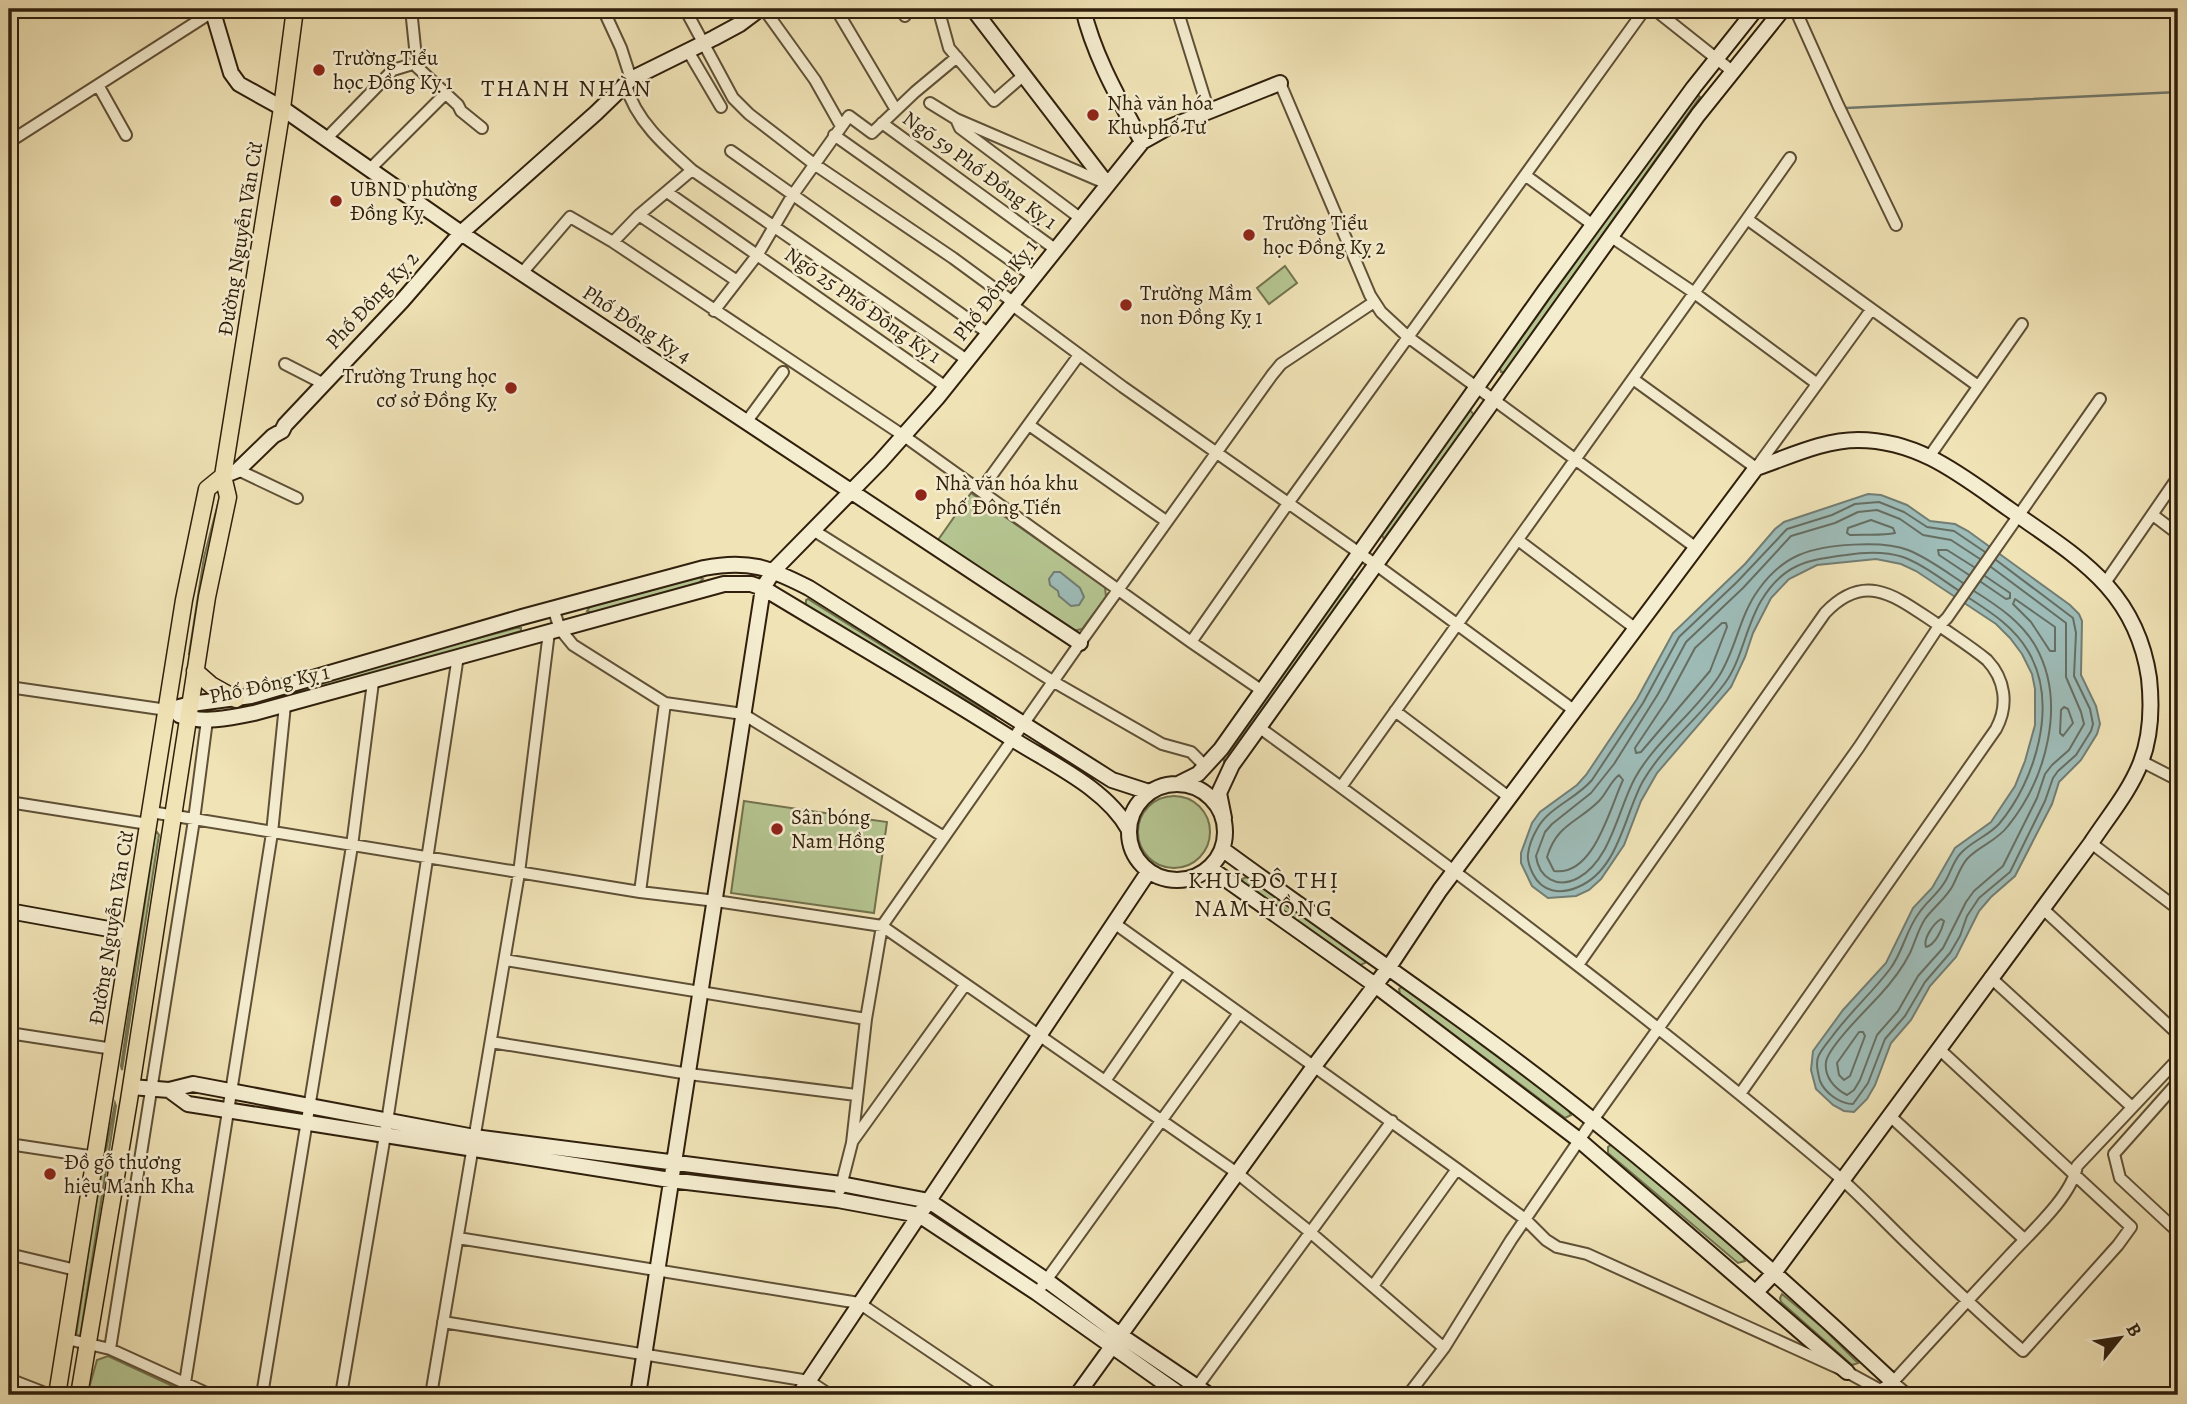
<svg xmlns="http://www.w3.org/2000/svg" width="2187" height="1404" font-family="Alegreya,serif">
  <style>
    .green { fill: #b5c591; stroke: #72724e; stroke-width: 2 }
    .water { fill: #9ebcb8; stroke: #727d73; stroke-width: 2 }
    .lines { fill: none; stroke-linecap: round; stroke-linejoin: round }
    .shore { stroke: #666e62; stroke-width: 2 }
    .stream { stroke: #727d73; stroke-width: 2.5 }
    .street-casing { stroke: #5f5036; stroke-width: 14 }
    .secondary-casing { stroke: #2f1f0c; stroke-width: 18 }
    .primary-casing { stroke: #2f1f0c; stroke-width: 19 }
    .street { stroke: #f5edd0; stroke-width: 10 }
    .secondary { stroke: #f5edd0; stroke-width: 14 }
    .primary { stroke: #f0e3b6; stroke-width: 16 }
    .poi-dot { fill: #8f2418; stroke: #f5edd0; stroke-width: 2.5 }
    .labels { text-anchor: middle; stroke-width: 5; stroke-linejoin: round; paint-order: stroke }
    .poi-label { font-size: 21px; fill: #2f1f0c; stroke: #f5edd0; text-anchor: start }
    .street-label { font-size: 21px; fill: #2f1f0c; stroke: #f5edd0 }
    .quarter-label { font-size: 24px; letter-spacing: 2px; fill: #2f1f0c; stroke: #f5edd0 }
  </style>
  <rect width="100%" height="100%" fill="#f0e3b6"/>
  <filter id="stains"><feTurbulence type="fractalNoise" baseFrequency=".00286" numOctaves="4"/><feColorMatrix values="0 0 0 0 .2 0 0 0 0 .09 0 0 0 0 .02 0 0 0 .5 -.17"/></filter>
  <radialGradient id="worn" r=".72"><stop offset=".6" stop-color="#630" stop-opacity="0"/><stop offset="1" stop-color="#630" stop-opacity=".3"/></radialGradient>
  <!-- green -->
  <path class="green" d="M1696,93L1700,97L1505,372H1501L1500,368Z
    M1285,266L1297,283L1269,304L1257,288Z
    M1470,410L1474,415L1384,539L1382,535Z
    M221,492L190,654H189L204,557Z
    M971,493L1105,587L1106,597L1082,629L1073,631L938,540Z
    M699,577L703,579L698,584L592,613L587,611L590,607Z
    M1351,578L1356,581L1227,762H1224V758Z
    M808,599L994,716L997,721L994,723L806,605V600Z
    M516,628H521V631L255,708L247,707L251,704L388,662Z
    M1138 832a36 36 0 1 1 72 0a36 36 0 1 1-72 0Z
    M744,801L887,822L874,913L731,893Z
    M157,832L159,835L122,1070L121,1066L155,834Z
    M1249,876L1364,958L1365,963L1360,965L1244,886L1242,879Z
    M1403,986L1407,987L1568,1109L1571,1115L1565,1118L1400,994L1399,989Z
    M115,1103L116,1106L80,1337L76,1336L93,1219Z
    M1612,1144L1743,1256L1745,1261L1738,1263L1608,1153V1147Z
    M1782,1294L1822,1327L1858,1363L1852,1365L1781,1302L1780,1298Z
    M108,1356L192,1395H87L97,1360Z"/>
  <!-- water -->
  <path class="water" d="M1868,494L1881,495L1907,505L1930,521L1955,524L1968,531L2070,605L2079,614L2082,621L2081,675L2096,706L2100,724L2097,734L2081,760L2059,782L2052,804L2015,876L1991,897L1979,911L1956,957L1930,986L1911,1020L1891,1043L1875,1085L1867,1099L1854,1112L1844,1111L1833,1105L1816,1089L1811,1070L1813,1051L1843,1010L1886,963L1913,908L1932,888L1955,848L1991,822L2015,786L2025,761L2035,725V689L2032,674L2022,654L2010,638L1996,624L1916,571L1901,564L1876,559L1817,565L1789,579L1771,598L1753,633L1745,657L1731,687L1657,773L1641,801L1624,845L1601,879L1589,890L1576,896L1548,898L1532,886L1521,863V853L1532,823L1540,812L1577,785L1586,775L1637,699L1673,633L1745,564L1775,529L1784,522Z
    M1054,572H1060L1080,588L1084,597L1079,605L1071,606L1059,596L1058,591L1050,585L1049,579Z"/>
  <g class="lines">
    <!-- shore -->
    <path class="shore" d="M1871,520L1893,528L1895,533C1882,536 1864,534 1850,535L1847,533L1848,528Z
      M1969,575L1939,555L1938,550H1947L1974,567
      M1981,582L2006,599L2010,598V593L1985,576
      M1963,583C1945,571 1928,558 1908,550C1883,540 1824,544 1799,555C1783,562 1769,575 1759,589C1739,616 1736,650 1719,676C1695,713 1656,740 1635,778C1618,809 1611,860 1578,878C1557,889 1539,878 1536,856L1545,832L1552,824L1591,793L1614,764L1658,694L1686,642L1743,588L1791,536L1835,523L1858,512L1877,510L1900,519L1923,535L1951,540L1980,559
      M1958,590C1941,579 1923,564 1903,557C1884,551 1865,552 1846,555C1807,560 1783,564 1761,601C1746,626 1741,662 1725,683C1700,717 1664,745 1643,781C1624,815 1619,870 1578,887C1560,895 1542,892 1533,874C1530,868 1527,861 1528,854C1529,846 1533,836 1537,829C1549,807 1576,799 1592,780L1643,703L1679,637L1737,582L1787,529L1832,515L1855,504L1879,502L1904,512L1927,527L1954,531L1985,552
      M1974,591C1998,606 2022,622 2036,647C2067,703 2046,779 2008,826C1997,841 1979,846 1967,859C1960,867 1957,878 1952,887C1945,899 1933,908 1925,919C1918,930 1915,942 1910,953C1902,969 1891,983 1879,996C1868,1008 1828,1047 1826,1062C1824,1077 1835,1089 1847,1095L1854,1090L1860,1080L1877,1035L1898,1011L1918,976L1943,948L1966,902L1974,891L2003,866L2037,798L2045,774L2052,765L2069,750L2084,724L2081,712L2066,677V623L1991,567
      M1969,598C1992,613 2014,627 2028,651C2059,703 2036,780 1999,824C1988,836 1972,841 1961,853C1954,860 1951,871 1946,880C1939,893 1927,901 1919,913C1906,930 1903,952 1890,969C1872,993 1849,1013 1831,1038C1827,1043 1822,1049 1819,1055C1815,1062 1818,1073 1820,1081C1825,1093 1840,1104 1853,1104L1868,1083L1885,1039L1905,1016L1925,982L1950,953L1960,936L1967,916L1979,898L2010,872L2045,801L2053,778L2058,771L2076,755L2091,731L2093,724L2090,709L2074,676L2076,633L2073,618L1996,560
      M2015,599L2055,627V651H2050L2031,622L2013,604Z
      M1722,623H1726L1727,627L1710,671L1641,752L1636,753L1635,748L1667,700L1695,648Z
      M2064,707L2068,709L2073,723L2063,736L2060,733L2061,710Z
      M1619,775L1623,780C1610,807 1594,877 1554,871L1547,857C1557,824 1577,823 1599,801C1607,793 1610,782 1619,775Z
      M1941,919L1944,921C1942,930 1935,945 1926,947C1923,939 1933,924 1941,919Z
      M1859,1032H1863L1865,1036L1850,1076L1844,1080L1839,1075L1837,1063Z"/>
    <!-- stream -->
    <path class="stream" d="M1846,108L2178,92"/>
    <!-- street casing -->
    <g class="street-casing">
      <path id="street" d="M411,9L417,67L458,105L461,111L482,128
        M603,9L621,48L631,79
        M685,9L733,98L749,114L814,164L953,258L1013,302
        M764,9L815,80L841,126
        M836,9L896,110
        M901,9L905,16
        M1177,9L1209,112
        M1654,9L1732,71
        M1795,9L1838,105L1896,225
        M941,19L949,48L994,101L1024,75
        M688,51L721,107
        M1280,83L1370,295L1381,312L1408,337L1695,547
        M98,85L126,135
        M626,85C635,120 666,147 692,170L967,360
        M930,103L956,119L1105,183
        M956,119L960,128L1080,218
        M882,123L1055,249
        M834,135L1033,276
        M326,139L393,70L416,63
        M9,142L212,12
        M731,151L988,333
        M1790,158L1747,219L1978,386
        M370,169L445,94
        M1525,175L1593,225
        M667,192L946,387
        M639,215L737,281
        M1610,236L1693,292L1816,383
        M613,242L639,215L692,170
        M522,273L570,217L613,242L904,436L1191,642L1261,690
        M1011,304L1123,387L1375,564L1575,711
        M714,311L758,254L792,196L849,116L872,133L915,92L957,57
        M285,364L324,384
        M1633,379L1756,468L1871,310
        M747,421L783,372
        M1029,425L1166,521
        M1929,457L2022,324
        M238,470L297,498
        M981,490L1079,355
        M2153,515L2178,534
        M813,530L1054,682L1162,744L1191,752L1206,767
        M1518,540L1636,629
        M2105,583L2178,477
        M553,608L560,629L573,645L665,703L743,714L944,837
        M1191,642L1289,502L1645,9
        M9,687L167,710
        M1395,711L1510,798
        M1260,728C1457,871 1652,1018 1838,1176C1863,1198 1886,1223 1910,1246C1947,1282 1984,1317 2023,1351L2118,1245L2131,1227L1938,1048
        M2141,761L2178,780
        M1341,787L1747,219
        M9,802L148,824
        M151,812L640,892L716,901L882,926L1237,1173L1310,1232L1444,1348
        M2091,843L2178,909
        M640,892L665,703
        M2042,908L2178,1034
        M1114,923L1457,1169L1525,1219L1546,1240L1557,1247L1587,1254L1847,1372L1880,1390L1893,1382C1932,1339 1971,1297 2010,1255C2031,1232 2072,1196 2077,1166L2178,1059
        M505,960L866,1019
        M1578,965L1825,613C1865,571 1895,596 1934,622C1952,635 1970,646 1987,660C2005,679 2009,705 1996,729L1740,1094
        M1990,977L2132,1107
        M9,1033L113,1049
        M491,1042L689,1074L856,1095
        M1105,1081L1181,971
        M2178,1082L2114,1154L2120,1178L2178,1232
        M1889,1115L2024,1239
        M852,1142L965,985
        M9,1144L95,1157
        M840,1190L852,1143L866,1019L882,926L1080,643L1272,375L1281,364L1374,302
        M458,1238L859,1303L995,1395
        M9,1254L76,1270
        M1042,1286L1239,1013
        M1373,1286L1457,1169
        M443,1322L809,1381L830,1395
        M67,1339L110,1349L211,1395
        M110,1349L194,820L207,720
        M9,1379L50,1395
        M1893,1382L1908,1395
        M185,1383L272,833L285,705
        M262,1395L352,846L373,682
        M341,1395L385,1135L458,656
        M431,1395L519,873L549,632
        M1191,1395L1392,1121
        M1408,1395L1444,1348L1511,1240L1593,1120L1859,747L1939,626L1947,618L2100,399"/>
    </g>
    <!-- secondary casing -->
    <g class="secondary-casing">
      <path id="secondary" d="M212,9L231,73L239,84L282,108L461,233L1080,643
        M973,9L1107,184
        M1083,9C1094,56 1119,99 1142,142
        M223,476L238,470L273,436L282,431L285,425L402,301L461,233L596,113L631,79L714,38L740,24L760,9
        M167,710L191,704L251,696L522,617L704,568C749,559 770,568 809,588L1112,780L1149,792
        M179,715C202,724 230,718 254,713L724,584H751L763,588C847,639 931,687 1014,740C1052,764 1107,789 1129,830
        M1180,783L1198,774L1221,749L1544,292L1694,87L1756,9
        M1129 832a48 48 0 1 1 96 0a48 48 0 1 1-96 0Z
        M1224,818L1219,793L1232,765L1698,115L1783,9
        M1222,849C1346,940 1475,1025 1594,1121C1697,1204 1797,1291 1893,1382
        M1210,868L1375,985L1579,1140L1847,1372
        M9,911L131,933
        M131,1087L169,1090L193,1084L474,1137L841,1184L929,1201L1046,1280L1120,1335L1209,1395
        M169,1090L188,1104L670,1180L838,1200L919,1215L1037,1293L1181,1395
        M638,1395L763,588L774,570L880,462L937,398L1142,142L1167,128L1280,83
        M799,1395L1149,871
        M1077,1395L1315,1065L1389,967L1440,890L1756,468C1789,457 1823,440 1858,440C1919,440 1962,476 2009,509C2077,557 2136,589 2149,678C2152,706 2151,736 2141,762C2130,791 2108,817 2091,843L1774,1273L1756,1292"/>
    </g>
    <!-- primary casing -->
    <g class="primary-casing">
      <path id="primary" d="M195,671L211,685L236,699
        M57,1395L184,600L207,489L223,476
        M79,1395L129,1100L207,597L228,497L223,476L282,108L295,9"/>
    </g>
    <!-- street -->
    <use href="#street" class="street"/>
    <!-- secondary -->
    <use href="#secondary" class="secondary"/>
    <!-- primary -->
    <use href="#primary" class="primary"/>
  </g>
  <!-- markers -->
  <g class="poi-dot">
    <circle cx="319" cy="70" r="7"/>
    <circle cx="1093" cy="115" r="7"/>
    <circle cx="336" cy="201" r="7"/>
    <circle cx="1249" cy="235" r="7"/>
    <circle cx="1126" cy="305" r="7"/>
    <circle cx="511" cy="388" r="7"/>
    <circle cx="921" cy="495" r="7"/>
    <circle cx="777" cy="829" r="7"/>
    <circle cx="50" cy="1174" r="7"/>
  </g>
  <g class="labels">
    <!-- poi labels -->
    <g class="poi-label">
      <text x="333" y="65">Trường Tiểu<tspan x="333" dy="24">học Đồng Kỵ 1</tspan></text>
      <text x="1107" y="110">Nhà văn hóa<tspan x="1107" dy="24">Khu phố Tư</tspan></text>
      <text x="350" y="196">UBND phường<tspan x="350" dy="24">Đồng Kỵ</tspan></text>
      <text x="1263" y="230">Trường Tiểu<tspan x="1263" dy="24">học Đồng Kỵ 2</tspan></text>
      <text x="1140" y="300">Trường Mầm<tspan x="1140" dy="24">non Đồng Kỵ 1</tspan></text>
      <text x="497" y="383" text-anchor="end">Trường Trung học<tspan x="497" dy="24">cơ sở Đồng Kỵ</tspan></text>
      <text x="935" y="490">Nhà văn hóa khu<tspan x="935" dy="24">phố Đông Tiến</tspan></text>
      <text x="791" y="824">Sân bóng<tspan x="791" dy="24">Nam Hồng</tspan></text>
      <text x="64" y="1169">Đồ gỗ thương<tspan x="64" dy="24">hiệu Mạnh Kha</tspan></text>
    </g>
    <!-- street labels -->
    <g class="street-label">
      <text transform="translate(980 170) rotate(36)" y="7">Ngõ 59 Phố Đồng Kỵ 1</text>
      <text transform="translate(240 239) rotate(-81)" y="7">Đường Nguyễn Văn Cừ</text>
      <text transform="translate(995 290) rotate(-52)" y="7">Phố Đồng Kỵ 1</text>
      <text transform="translate(372 300) rotate(-47)" y="7">Phố Đồng Kỵ 2</text>
      <text transform="translate(863 305) rotate(35)" y="7">Ngõ 25 Phố Đồng Kỵ 1</text>
      <text transform="translate(637 324) rotate(33)" y="7">Phố Đồng Kỵ 4</text>
      <text transform="translate(269 684) rotate(-12)" y="7">Phố Đồng Kỵ 1</text>
      <text transform="translate(111 928) rotate(-81)" y="7">Đường Nguyễn Văn Cừ</text>
    </g>
    <!-- quarter labels -->
    <g class="quarter-label">
      <text x="567" y="96">THANH NHÀN</text>
      <text x="1264" y="888">KHU ĐÔ THỊ<tspan x="1264" dy="28">NAM HỒNG</tspan></text>
    </g>
  </g>
  <!-- margin -->
  <rect width="2187" height="1404" fill="none" stroke="#f0e3b6" stroke-width="35"/>
  <rect x="10" y="10" width="2166" height="1383" fill="none" stroke="#2f1f0c" stroke-width="3.5"/>
  <rect x="18" y="18" width="2152" height="1369" fill="none" stroke="#2f1f0c" stroke-width="2"/>
  <!-- north arrow -->
  <g transform="translate(2120 1338) rotate(60)" stroke="#f5edd0" stroke-width="5" paint-order="stroke">
  <path d="M0-5L12 26L0 18L-12 26Z" fill="#2f1f0c"/>
  <text y="-10" font-size="19" font-weight="bold" text-anchor="middle" fill="#2f1f0c">B</text>
  </g>
  <rect width="100%" height="100%" filter="url(#stains)"/>
  <rect width="100%" height="100%" fill="url(#worn)"/>
</svg>
